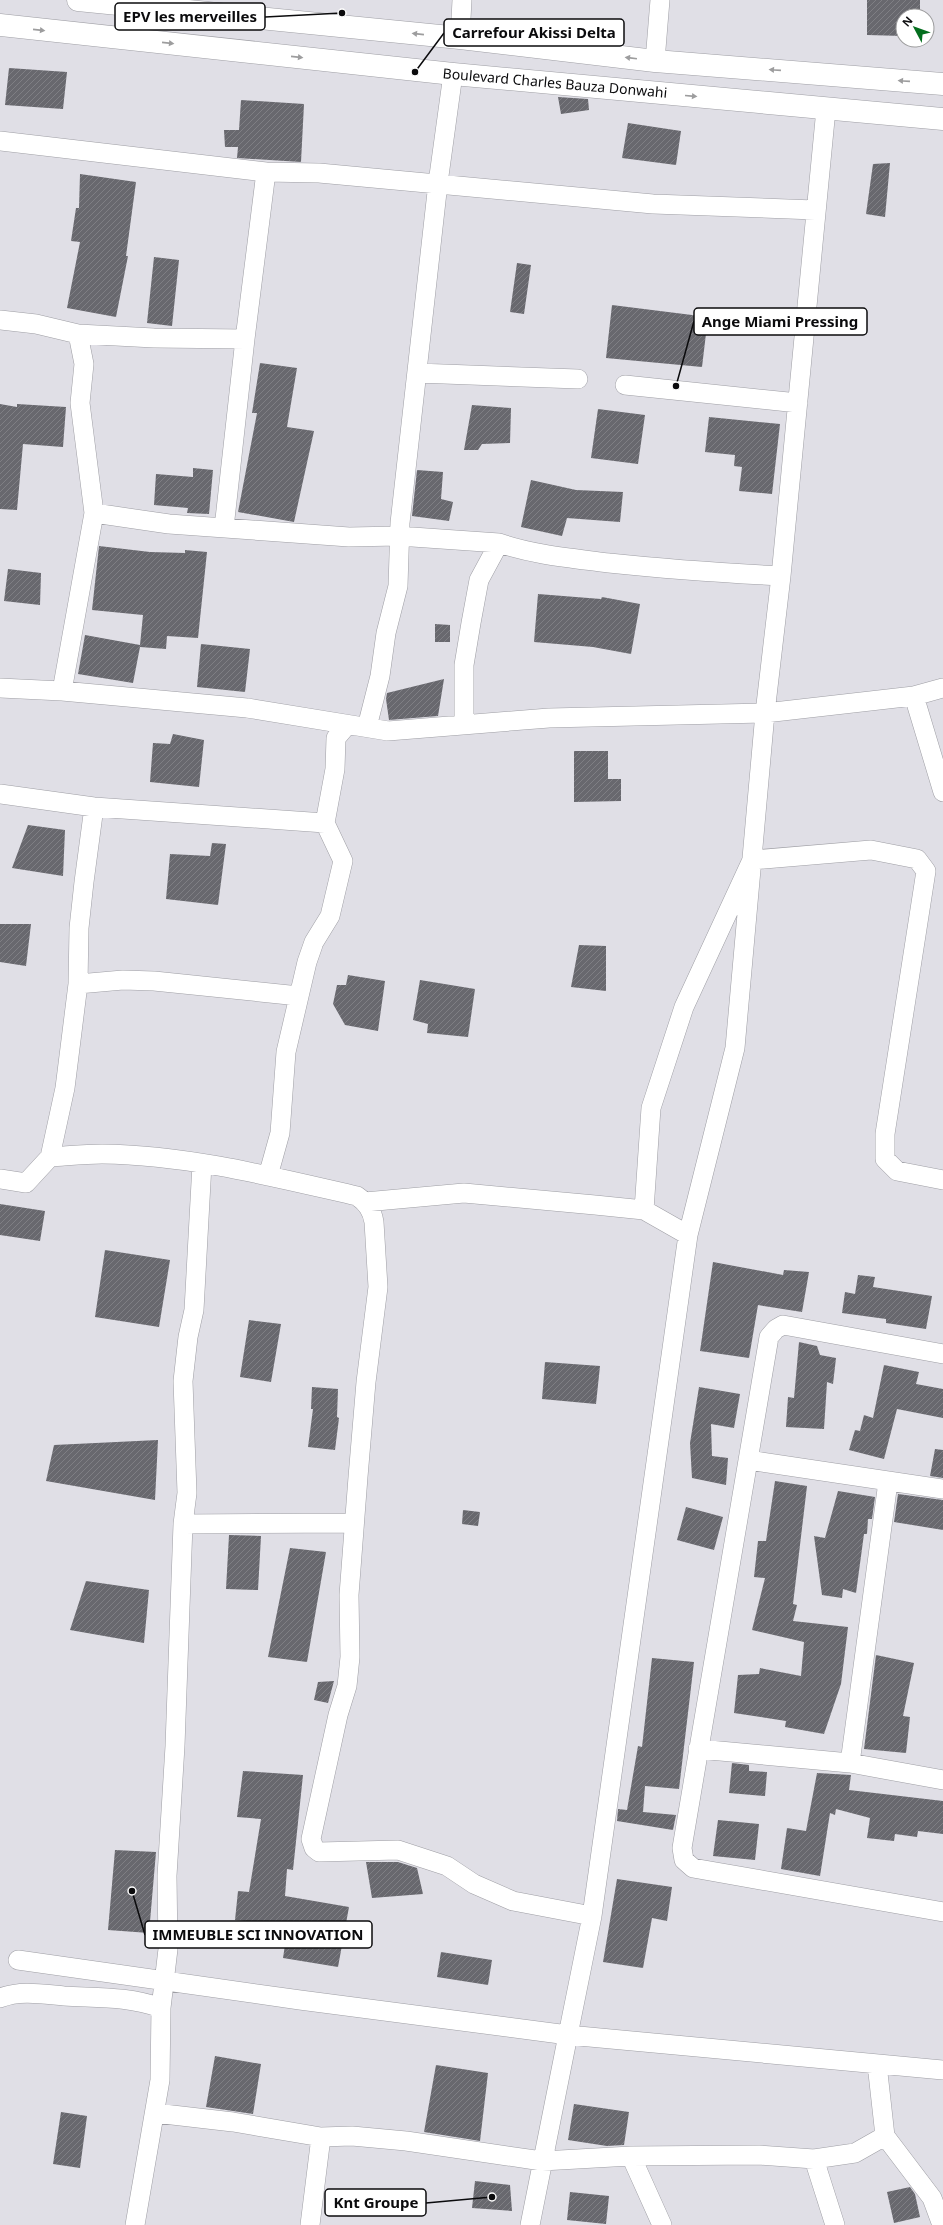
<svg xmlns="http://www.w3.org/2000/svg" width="943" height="2225" font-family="'Noto Sans',sans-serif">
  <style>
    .building { fill: url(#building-hatch) }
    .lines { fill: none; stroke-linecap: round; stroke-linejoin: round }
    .minor-casing { stroke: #9e9ea4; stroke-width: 20 }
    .major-casing { stroke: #9e9ea4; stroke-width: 23 }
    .minor { stroke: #fff; stroke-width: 19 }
    .major { stroke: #fff; stroke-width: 22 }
    .oneway { fill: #9d9d9e }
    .labels { text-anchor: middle; stroke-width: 4; stroke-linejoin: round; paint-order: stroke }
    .street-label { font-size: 14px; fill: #0b0b0d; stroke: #fff }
    .leader { fill: none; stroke: #0b0b0d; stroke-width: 1.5 }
    .callout-dot { fill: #0b0b0d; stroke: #fff; stroke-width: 1.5 }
    .callout { fill: #fff; stroke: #0b0b0d; stroke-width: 1.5 }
    .callout-label { font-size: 15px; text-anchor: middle; font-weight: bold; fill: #0b0b0d }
  </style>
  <defs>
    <pattern id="building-hatch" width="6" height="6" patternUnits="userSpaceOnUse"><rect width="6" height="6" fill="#68686e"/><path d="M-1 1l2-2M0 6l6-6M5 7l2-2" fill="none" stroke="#7f7f84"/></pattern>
  </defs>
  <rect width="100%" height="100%" fill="#e0dfe6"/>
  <!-- building -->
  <path class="building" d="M867,0H920V16H903V36L867,35Z
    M9,68L67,72L63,109L5,105Z
    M558,97L588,99L589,110L561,114Z
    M241,100L304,104L301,162L237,158L238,147H225L224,130H239Z
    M628,123L681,131L676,165L622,158Z
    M890,163L885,217L866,214L873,164Z
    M80,174L136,182L126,256H128L116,317L67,308L80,242L71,241L76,208H79Z
    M154,257L179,260L172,326L147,323Z
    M517,263L531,265L524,314L510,312Z
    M612,305L708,317L702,367L606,358Z
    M260,363L297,368L287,427L314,431L294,522L238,512L257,413H252Z
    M0,404L17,407V404L66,407L63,447L23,444L17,510L0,509Z
    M472,405L511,408L510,443L482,444L478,450H464Z
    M598,409L645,415L638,464L591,458Z
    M709,417L780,424L772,494L739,491L742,467L734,466L735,455L705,452Z
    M193,468L213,470L209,514L187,513L188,508L154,505L156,474L193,477Z
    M417,470L443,472L441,499L453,502L449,521L412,516Z
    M531,480L576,490L623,492L620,522L567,518L562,536L521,527Z
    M99,546L150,552L185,553V550L207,552L198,638L167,636L166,649L140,647L133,683L78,674L85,635L140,645L143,615L92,610Z
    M8,569L41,573L40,605L4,601Z
    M538,594L601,599L602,597L640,604L631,654L593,647L534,642Z
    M435,624L450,625V642H435Z
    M201,644L250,649L245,692L197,687Z
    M444,679L438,716L389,720L386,699L387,693Z
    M173,734L204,740L199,787L150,782L153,743L170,744Z
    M574,751H608V779H621V801L574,802Z
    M28,825L65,830L63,876L12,868Z
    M212,843L226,844L218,905L166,899L170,854L210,856Z
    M0,924H31L26,966L0,962Z
    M579,945L606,946V991L571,987Z
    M348,975L385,981L378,1031L345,1025L333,1004L337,985H346Z
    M420,980L475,989L468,1037L427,1033L428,1024L413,1020Z
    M0,1204L45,1211L40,1241L0,1235Z
    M105,1250L170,1260L159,1327L95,1317Z
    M713,1262L783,1275L784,1270L809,1272L802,1312L758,1305L749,1358L700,1351Z
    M858,1275L875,1277L873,1287L932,1296L926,1329L886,1323V1319L842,1313L845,1292L855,1294Z
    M249,1320L281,1324L271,1382L240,1377Z
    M799,1342L817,1346L820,1355L836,1358L833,1384L827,1382L824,1429L786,1427L788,1397L794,1398Z
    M545,1362L600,1366L596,1404L542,1399Z
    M884,1365L919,1372L916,1384L943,1389V1418L897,1409L884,1459L849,1450L855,1430L860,1431L864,1415L873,1418Z
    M312,1387L338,1389L337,1417L339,1418L335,1450L308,1447L313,1409H311Z
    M699,1387L740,1394L734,1428L711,1424L712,1456L728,1458L726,1485L692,1478L690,1443Z
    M158,1440L155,1500L46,1481L54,1445Z
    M935,1449L943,1450V1478L930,1476Z
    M775,1481L807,1486L793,1604L797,1605L793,1621L848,1627L841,1684L824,1734L785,1727L786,1721L734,1713L738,1675L759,1674L760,1668L801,1676L804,1642L752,1630L765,1578L754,1577L758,1541H766Z
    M838,1491L875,1497L872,1519H868L867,1534H864L856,1593L843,1589L842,1598L822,1595L814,1536L825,1538Z
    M898,1494L943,1500V1530L894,1522Z
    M686,1507L723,1517L714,1550L677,1540Z
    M463,1510L480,1512L478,1526L462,1524Z
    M229,1535L261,1536L258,1590L226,1589Z
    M290,1548L326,1552L307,1662L268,1657Z
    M86,1581L149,1590L144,1643L70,1630Z
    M876,1655L914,1663L903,1716L910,1717L906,1753L864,1749Z
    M652,1658L694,1662L679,1789L645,1786L643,1812L676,1815L673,1830L617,1821L618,1809L627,1810L638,1746L642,1747Z
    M334,1681L328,1703L314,1700L318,1682Z
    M732,1763L749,1765V1771L767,1772L765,1796L729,1793Z
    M243,1771L303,1775L293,1870L287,1869L285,1896L349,1907L338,1967L283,1958L288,1925L235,1920L238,1891L249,1892L261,1819L237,1817Z
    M817,1773L851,1775L849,1790L943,1801V1834L918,1831L917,1837L895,1834L894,1841L867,1838L870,1818L836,1809L835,1815L830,1813L820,1876L781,1869L787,1828L806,1831Z
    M718,1820L759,1824L755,1860L713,1856Z
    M115,1850L156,1852L149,1933L108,1930Z
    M366,1862H398L417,1868L423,1894L372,1898Z
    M617,1879L672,1887L667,1921L652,1918L643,1968L603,1962Z
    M441,1952L492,1960L488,1985L437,1977Z
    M215,2056L261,2064L253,2114L206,2107Z
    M436,2065L488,2073L480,2141L424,2132Z
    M574,2104L629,2112L624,2145L607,2146L568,2140Z
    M61,2112L87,2116L80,2168L53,2164Z
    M475,2181L510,2185L512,2211L472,2208Z
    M910,2187L915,2194L920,2217L894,2223L887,2192Z
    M570,2192L609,2196L606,2224L567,2220Z"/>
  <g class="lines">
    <!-- minor casing -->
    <g class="minor-casing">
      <path id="minor" d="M460,38L462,0
        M655,61L660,0
        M826,109L781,576L765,713L735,1048L688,1235L592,1916L568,2035L943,2070
        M0,141L266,172L319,173L653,204L815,210
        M0,320L36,324L78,334L154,338L245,339
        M417,373L578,379
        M625,385L798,403
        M94,513L169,524L349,537L398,536L499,543
        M224,528L245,339L266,172
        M0,688L62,691L247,708L388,731L549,718L765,713L914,696L943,688
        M62,691L94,513L80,403L84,364L78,334
        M914,696L943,792
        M464,725V665L471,623L479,580L499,543C534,555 571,558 609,563C666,569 723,573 781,576
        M367,727L380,676L386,633L398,586L400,523L438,183L453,74
        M0,794L94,807L325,823L335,769L336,738L347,725
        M78,984L123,980L154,981L299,996
        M50,1157L65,1088L78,984L79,928L84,882L94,807
        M268,1176L280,1133L286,1052L307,962L314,942L330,916L343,861L325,823
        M0,1179L26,1183L50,1157C67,1156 85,1154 102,1154C188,1155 274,1177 357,1196C367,1203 372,1210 374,1222L378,1287L366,1382L358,1477L349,1595L350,1657L347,1686L338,1715L311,1839L314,1848L319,1852L398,1850L447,1866L474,1884L513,1901L592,1916
        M365,1202L464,1193L595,1205L644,1210L688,1235
        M644,1210L651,1108L684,1007L752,860L871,850L917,859L926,871L885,1134V1159L897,1171L943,1180
        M943,1354L783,1325L776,1329L769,1337L682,1848L684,1860L693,1868L943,1912
        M748,1460L943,1489
        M183,1524L354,1523
        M698,1749L850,1763L943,1780
        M850,1763L888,1482
        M18,1960L300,2000L568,2035L530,2225
        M0,1998C20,1990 42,1994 64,1996C97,1998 128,1996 161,2008L168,1949L167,1876L175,1746L183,1524L187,1493L183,1381L188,1337L194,1310L202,1164
        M877,2064L885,2136
        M155,2113L233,2122L321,2137L352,2136L406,2141L542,2161L631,2156L759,2155L814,2159L855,2153L885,2136L932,2198L942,2225
        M631,2156L662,2225
        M814,2159L835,2225
        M135,2225L160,2080L161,2008
        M310,2225L321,2137"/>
    </g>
    <!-- major casing -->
    <g class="major-casing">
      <path id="major" d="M78,0L460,38L655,61L943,84
        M0,25L453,74L943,119"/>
    </g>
    <!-- minor -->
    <use href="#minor" class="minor"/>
    <!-- major -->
    <use href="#major" class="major"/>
  </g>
  <!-- one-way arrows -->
  <defs><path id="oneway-solid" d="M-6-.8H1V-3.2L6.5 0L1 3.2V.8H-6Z"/></defs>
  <g class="oneway">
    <use href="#oneway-solid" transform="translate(39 30) rotate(6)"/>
    <use href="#oneway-solid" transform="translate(418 34) rotate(-174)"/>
    <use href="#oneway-solid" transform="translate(168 43) rotate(6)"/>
    <use href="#oneway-solid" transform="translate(297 57) rotate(6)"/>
    <use href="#oneway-solid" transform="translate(631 58) rotate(-173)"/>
    <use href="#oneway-solid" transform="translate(775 70) rotate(-176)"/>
    <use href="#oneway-solid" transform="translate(904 81) rotate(-176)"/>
    <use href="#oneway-solid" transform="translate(691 96) rotate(5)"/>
  </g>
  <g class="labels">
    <!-- street labels -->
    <g class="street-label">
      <text transform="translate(555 83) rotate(5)" y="5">Boulevard Charles Bauza Donwahi</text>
    </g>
  </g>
  <!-- callouts -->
  <path class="leader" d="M342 13L265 17M415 72L444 33M676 386L694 321M132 1891L145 1935M492 2197L426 2203"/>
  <g class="callout-dot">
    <circle cx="342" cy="13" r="4"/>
    <circle cx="415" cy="72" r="4"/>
    <circle cx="676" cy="386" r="4"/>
    <circle cx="132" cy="1891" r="4"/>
    <circle cx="492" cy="2197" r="4"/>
  </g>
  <g class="callout">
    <rect x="115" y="3" width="150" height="27" rx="4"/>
    <rect x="444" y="19" width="180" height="27" rx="4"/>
    <rect x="694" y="308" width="173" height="27" rx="4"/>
    <rect x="145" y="1921" width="227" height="27" rx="4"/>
    <rect x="325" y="2189" width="101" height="27" rx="4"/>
  </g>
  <g class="callout-label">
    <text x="190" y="22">EPV les merveilles</text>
    <text x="534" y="38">Carrefour Akissi Delta</text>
    <text x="780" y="327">Ange Miami Pressing</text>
    <text x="258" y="1940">IMMEUBLE SCI INNOVATION</text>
    <text x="376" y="2208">Knt Groupe</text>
  </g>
  <!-- north arrow -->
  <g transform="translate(915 28) rotate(311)"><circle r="19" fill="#ffffff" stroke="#9d9d9e"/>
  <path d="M0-3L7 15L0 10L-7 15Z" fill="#046e1e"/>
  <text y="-6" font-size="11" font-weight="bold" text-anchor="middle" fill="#0b0b0d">N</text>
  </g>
</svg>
